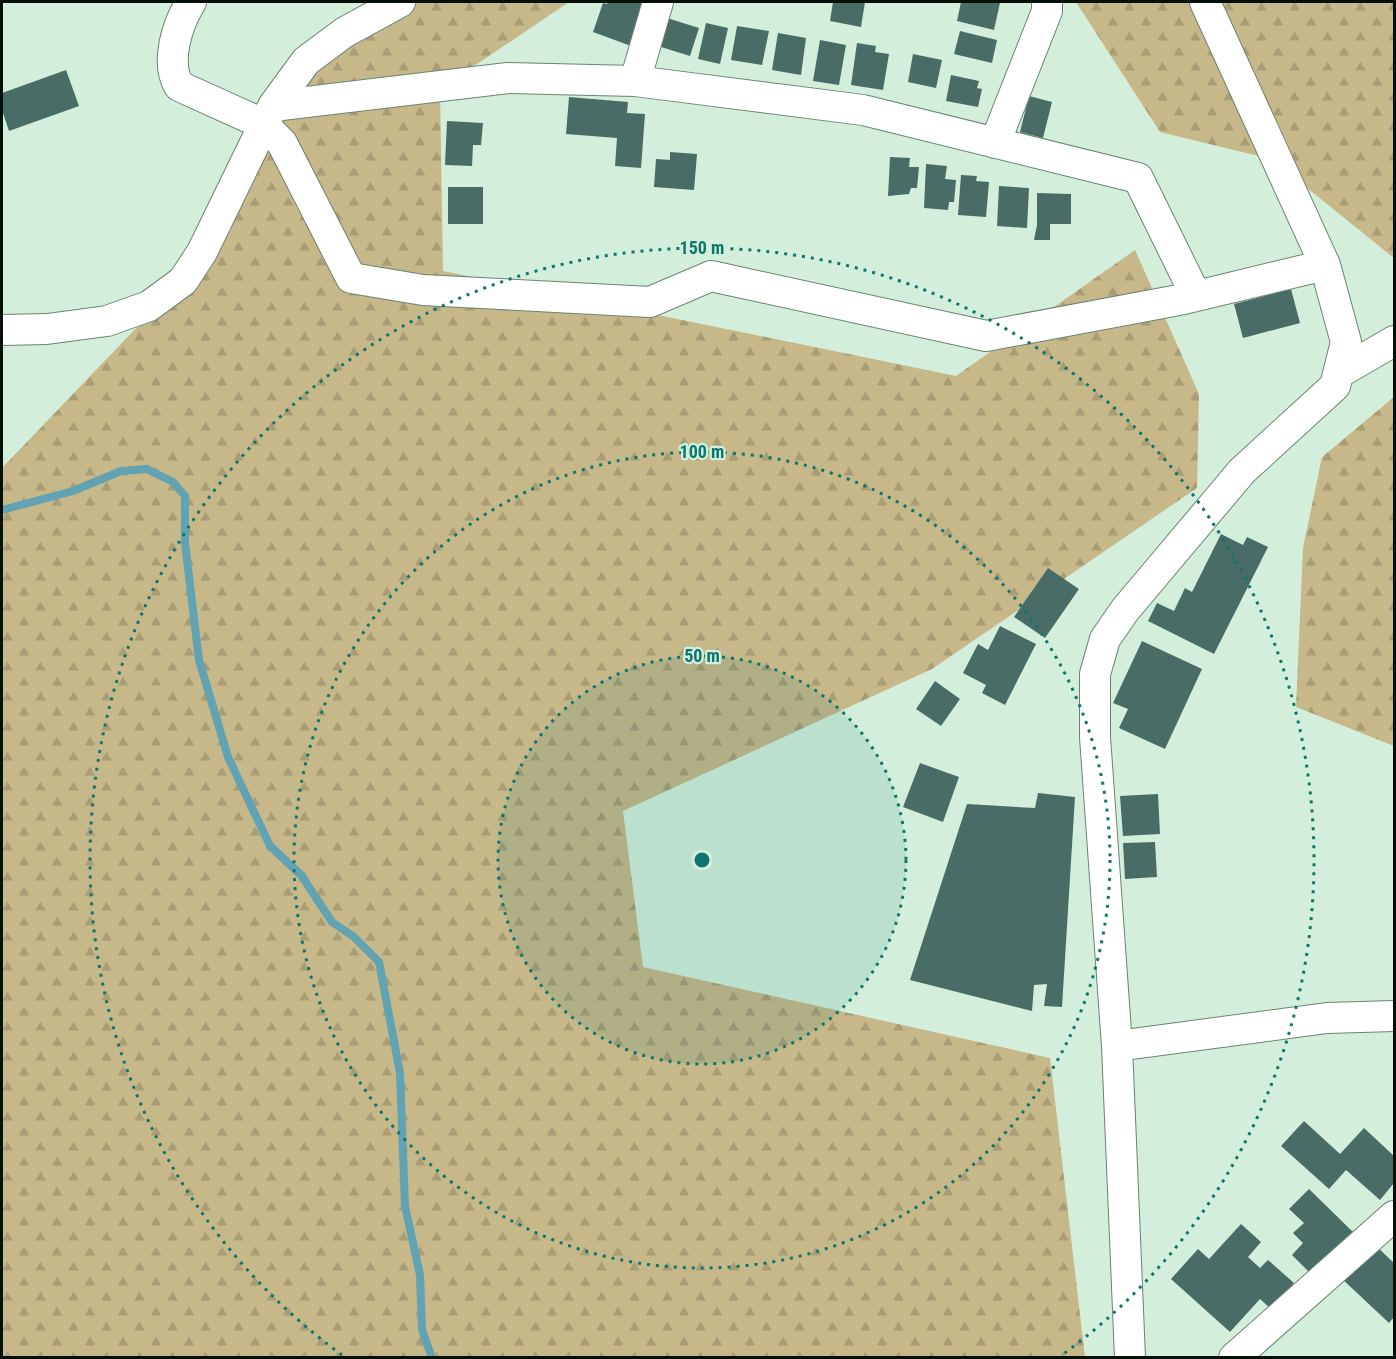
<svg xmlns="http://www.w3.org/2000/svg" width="1396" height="1359" font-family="'Roboto Condensed',sans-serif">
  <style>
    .forest { fill: url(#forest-firs) }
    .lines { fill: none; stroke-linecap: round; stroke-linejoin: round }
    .stream { stroke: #61a2b3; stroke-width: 8 }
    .building { fill: #496c67 }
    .minor-casing { stroke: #6a8472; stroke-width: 32 }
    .minor { stroke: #fff; stroke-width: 30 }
    .ring { fill: none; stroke: #0f766e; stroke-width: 3; stroke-dasharray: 3 6 }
    .centre { fill: #0f766e; stroke: #d3efdb; stroke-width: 3 }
    .ring-label { font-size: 18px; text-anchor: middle; font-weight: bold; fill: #0f766e; stroke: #d3efdb; stroke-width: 4.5; stroke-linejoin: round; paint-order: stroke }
  </style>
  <defs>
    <pattern id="forest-firs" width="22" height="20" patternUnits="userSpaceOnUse" patternTransform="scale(1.5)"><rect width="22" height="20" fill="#c7b88a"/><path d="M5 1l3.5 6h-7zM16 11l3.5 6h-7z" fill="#a99d76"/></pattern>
  </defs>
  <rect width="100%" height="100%" fill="#d3efdb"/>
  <!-- forest -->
  <path class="forest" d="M377,2H569L440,89L443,271L956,376L1135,250L1199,394L1197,488L932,669L623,811L643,967L1050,1058L1085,1357H2V468L141,323L339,25Z
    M1076,2H1394V258L1271,159L1160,132Z
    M1394,397V746L1296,707L1303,548L1322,457Z"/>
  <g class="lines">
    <!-- stream -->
    <path class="stream" d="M2,510L73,491L121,471L147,469L173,482L185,496V543L199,660L228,757L270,846L301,875L332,922L354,937L379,962L400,1073L405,1206L420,1275L422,1330L432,1358"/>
  </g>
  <!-- building -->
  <path class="building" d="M608,2H647L631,46L593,32L603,3L607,4Z
    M833,2H865L861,27L830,21Z
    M961,2L1000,3L994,30L957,21Z
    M667,18L699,28L690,56L658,46Z
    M706,23L728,28L720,64L698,59Z
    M737,26L769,31L762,65L731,60Z
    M960,31L997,40L992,63L954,54Z
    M778,33L806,38L801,75L772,70Z
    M820,40L846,45L839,85L813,81Z
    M857,43L876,46L875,52L889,54L883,90L851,85Z
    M913,54L942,60L936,88L908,82Z
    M66,70L79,106L9,131L2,110V93Z
    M951,75L979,81L977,88L982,89L978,107L946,101Z
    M1029,96L1052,102L1043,138L1020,132Z
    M569,97L628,102L627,113L645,114L641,168L615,166L617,138L566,134Z
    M447,121L483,123L481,145H473L472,166L445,165Z
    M670,152L697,154L694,190L654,187L656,159L670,160Z
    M890,157L910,158L909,167H919L917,188H911L909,194L888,196Z
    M926,164L947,166L945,179L956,180L954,202H949L948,210L924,208Z
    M961,175L977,176L976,181L989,182L986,217L958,215Z
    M999,186L1029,188L1027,228L997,226Z
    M448,187H483V224H448Z
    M1037,193L1071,194V224H1050V240H1034L1037,225Z
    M1291,289L1300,323L1243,338L1234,304Z
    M1221,534L1243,545L1247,537L1268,547L1214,654L1148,621L1157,603L1174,611L1185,588L1192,592Z
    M1048,568L1079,589L1045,638L1014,617Z
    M1000,626L1036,644L1005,705L982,693L986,685L963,673L978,644L988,650Z
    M1142,641L1202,669L1165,749L1119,728L1128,709L1113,703Z
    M935,681L960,699L941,726L916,709Z
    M920,763L959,777L943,822L903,807Z
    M1038,793L1075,797L1062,1007L1044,1006L1047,984L1034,985L1032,1011L910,980L967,804L1035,808Z
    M1158,794L1160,834L1123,836L1120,796Z
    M1155,842L1157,877L1125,879L1123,843Z
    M1304,1121L1340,1154L1364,1128L1394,1156V1183L1380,1200L1346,1170L1329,1189L1281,1146Z
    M1309,1189L1356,1235L1315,1278L1292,1255L1303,1243L1293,1233L1304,1223L1289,1209Z
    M1241,1224L1261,1242L1248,1257L1260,1268L1268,1260L1294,1283L1271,1309L1260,1299L1230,1332L1171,1279L1198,1249L1209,1259Z
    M1372,1242L1394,1263V1317L1389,1323L1339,1276Z"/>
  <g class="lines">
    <!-- minor casing -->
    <g class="minor-casing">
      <path id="minor" d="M191,2C177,25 165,62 179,86L263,124L282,143L351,278L423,290L650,302L711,276L986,336L1184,299L1325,265
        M635,81L658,2
        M273,106L508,78L635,81L863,110L1138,178L1196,296
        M995,143L1047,11V2
        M2,330L47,329L107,321L149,306L183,281L202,252L273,106L306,61L345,32L400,2
        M1339,373L1394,341
        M1117,1046L1327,1018L1394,1016
        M1130,1358L1117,1046L1095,737V674L1105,639L1125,610L1242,471L1335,386L1346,342L1325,265L1205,2
        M1234,1358L1394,1216"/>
    </g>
    <!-- minor -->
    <use href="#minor" class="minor"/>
  </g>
  <!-- distance rings -->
  <circle cx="702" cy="860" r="204" fill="#0f766e" fill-opacity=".12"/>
  <g class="ring">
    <circle cx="702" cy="860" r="204"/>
    <circle cx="702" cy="860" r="408"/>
    <path d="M342 1355A612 612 0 1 1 1062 1355"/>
  </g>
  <circle cx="702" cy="860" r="9" class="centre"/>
  <g class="ring-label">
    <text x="702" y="254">150 m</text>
    <text x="702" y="458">100 m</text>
    <text x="702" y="662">50 m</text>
  </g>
  <!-- border -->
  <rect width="1396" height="1359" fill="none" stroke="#060f08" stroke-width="6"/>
</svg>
